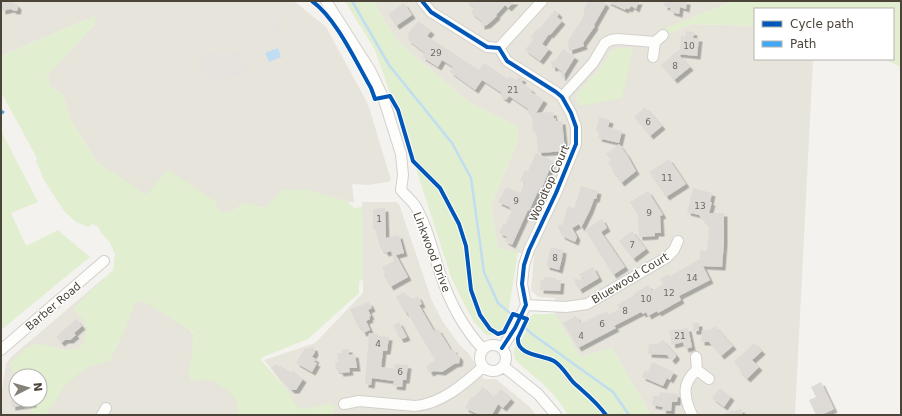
<svg xmlns="http://www.w3.org/2000/svg" width="902" height="416" font-family="'DejaVu Sans',sans-serif">
  <style>
    .residential { fill: #e7e4dc; fill-rule: evenodd }
    .green { fill: #e1eecf }
    .parking { fill: #e6e3df }
    .water { fill: #c0ddf1 }
    .lines { fill: none; stroke-linecap: round; stroke-linejoin: round }
    .stream { stroke: #c0ddf1; stroke-width: 2.5 }
    .building { fill: #dedbd6; filter: url(#shadow) }
    .minor-casing { stroke: #d2d0cb; stroke-width: 12 }
    .minor { stroke: #fdfdfc; stroke-width: 10 }
    .quiet { stroke: #3fa9f5; stroke-width: 3; stroke-dasharray: 6 3; stroke-linecap: butt }
    .cycleway-casing { stroke: #fff; stroke-width: 6 }
    .cycleway { stroke: #0057b8; stroke-width: 4 }
    .labels { text-anchor: middle; stroke-width: 3; stroke-linejoin: round; paint-order: stroke }
    .number-label { font-size: 9px; fill: #706a61 }
    .street-label { font-size: 11px; fill: #4b4439; stroke: #fff }
  </style>
  <defs>
    <filter id="shadow"><feDropShadow dx="3.5" dy="3.5" stdDeviation="0" flood-color="#0004"/></filter>
  </defs>
  <rect width="100%" height="100%" fill="#f4f2ee"/>
  <!-- residential -->
  <path class="residential" d="M1,1H294L326,27L368,104L391,180L388,182L368,185L352,184L354,202H348L327,196L265,208L244,203L233,211L223,213L216,208L146,195L141,193L97,162L70,118L63,95L51,87L47,76L95,24V16L1,56Z
    M375,1H734L664,29L668,34L692,24L755,26V59H813L795,415H651L612,348L580,357L555,314V298L538,297L531,290L534,256L498,248L491,205L517,144L518,127L469,102L398,42L378,10ZM623,48L633,49L580,106L576,98L578,93L602,66L611,52L616,49Z
    M362,202H396L399,204L432,301L443,322L458,343L469,354L484,379H496L530,407L536,415H292L286,389L264,360L315,343L363,293Z
    M111,275L182,322L201,342L250,415H1V397L6,364L11,357L104,278ZM16,376H40V400H16Z"/>
  <!-- green -->
  <path class="green" d="M345,1H375L378,10L398,42L469,102L518,127L517,144L491,205L498,248L518,252L507,321C502,331 497,336 486,335L474,322L463,302L451,277L411,153L375,50Z
    M734,1H901V67L884,59H893V9H755V26L692,24L668,34L663,29Z
    M95,16V24L47,76L51,87L63,95L70,118L97,162L146,195L168,170L216,202V208L223,213L233,211L244,203L265,208L283,190H308L348,202L354,208L362,207L363,279L359,282V293L308,339L263,357L261,360L289,392L296,406L303,410L327,404L335,406L333,415H239L236,401L232,394L216,382L203,379L191,381L188,371L192,357L193,332L146,303L136,301L123,334L110,361L87,367L65,385L46,415H31V400H40V376H17L14,374L10,364C17,357 26,344 38,344C53,344 80,362 86,335C88,323 82,317 73,309L113,270L115,254L109,241L101,233L98,226L91,224L89,227L76,222L64,211L44,180L36,161L37,158L1,92V56Z
    M623,48L633,49L622,98L580,106L576,98L578,93L602,66L611,52L616,49Z
    M1,131L38,202L11,213L26,246L58,230L90,257L1,330Z
    M534,314H555L580,357L612,348L651,415H603L602,413L594,415H568C554,391 538,380 517,362C508,348 520,345 525,333C527,328 528,322 529,317Z"/>
  <!-- parking -->
  <path class="parking" d="M275,17L282,31L277,34L270,20Z
    M237,50L249,72L223,80L209,81L198,59L216,51L220,57Z"/>
  <!-- water -->
  <path class="water" d="M278,48L281,57L269,62L265,53Z"/>
  <g class="lines">
    <!-- stream -->
    <path class="stream" d="M352,1L389,65L452,143L471,178L484,272L498,303L517,319
      M520,323L532,334L613,392L629,415"/>
  </g>
  <!-- building -->
  <path class="building" d="M1,1H12L18,6V8L17,11H14L11,9L2,11Z
    M466,1H515L508,8L505,5L496,15L497,16L487,25L481,26V21L471,13L474,8Z
    M588,1H602L606,4L594,25L595,26L583,43L584,46L569,51L568,41L582,19L585,12L583,11Z
    M606,1H639L636,9L631,6L629,9L626,8L625,10Z
    M665,1H687L686,9L680,7L679,14L671,12L670,8L664,6Z
    M404,3L412,15L396,26L388,14Z
    M555,10L559,14L557,17L562,21L550,35L549,34L542,44L549,49L540,61L525,50L533,39L531,37L537,29L538,30Z
    M418,21L431,31L427,36L479,70L484,63L508,79L509,76L516,80L520,77L523,79L521,82L532,90L531,92L544,100L536,113L553,112L554,119L556,118V121H562L565,151L538,153L536,131L533,132L532,117L528,113V109L509,96L506,100L500,96L502,93L482,80L475,90L450,72L453,67L442,60L438,67L422,57L425,53L408,40L409,37L407,35Z
    M686,31L694,32L693,38H699L697,56L678,54L690,67L674,80L661,65L680,49L681,36L685,37Z
    M563,49L575,57L562,78L561,71L556,67L552,68L551,61H555Z
    M645,107L662,126L650,136L634,117Z
    M599,117L610,120L608,127L622,131L619,143L598,138L600,132L596,131Z
    M619,144L627,155L636,171L621,183L612,171L613,170L608,162L611,160L606,154Z
    M536,153L553,161L541,190L539,189L529,211L528,210L512,245L505,241L507,237L499,233L503,224L505,225L512,211L509,207L498,202L506,187L520,193L525,183L520,181L525,170L528,171Z
    M669,159L686,184L666,197L649,172Z
    M581,186L598,191L596,199H594L590,210L581,228L579,224L572,228L577,237L575,242L562,236L557,225H562L566,214L565,213L568,206L574,209Z
    M693,188L712,193L710,202H712L709,213H724V242L722,267L703,266L710,280L679,296L681,300L658,313L657,311L648,316L646,312L643,314L641,312L614,326L616,328L578,348L563,323L576,316L580,322L581,321L582,323L607,311L609,315L619,309L617,305L634,295L633,294L648,285L652,291L663,284L660,278L669,274L670,276L700,259V250L707,251L709,228L699,215L687,212Z
    M648,191L663,215L660,216L661,233H655V236L639,237L638,216L630,202Z
    M385,208L386,238L399,235L404,253L396,255L408,277L390,287L383,274L385,273L382,267L394,261L391,251L385,253L383,249L381,250L375,229H373V209Z
    M602,219L607,228L601,232L625,267L613,275L585,230Z
    M632,231L646,249L633,259L619,241Z
    M551,247L563,250L562,258L559,270L546,266Z
    M593,267L599,278L579,290L573,279L583,280L584,277L578,275Z
    M544,277L556,278V280H561L560,291L540,290L541,280H544Z
    M404,292L406,296L408,295L411,300L418,296L422,304L419,305L434,331L438,329L451,350L453,349L456,354L458,355L460,358L459,363L454,364L442,372L434,371L430,373L426,367L435,360L420,335L407,312L405,313L396,297Z
    M369,302L372,308L368,310L371,316L369,317L370,319L366,321L370,330L363,333L360,327H358L350,309Z
    M76,319L82,326L74,333L76,335L70,340H65L61,343L56,337Z
    M399,322L407,337L402,339H400L393,325Z
    M693,323H699V331H693Z
    M715,326L733,346L721,356L709,342H701L702,330H710Z
    M688,328L692,347L685,349L683,342L672,345L669,330L676,329V330Z
    M369,333L378,334V336L389,337L387,351H383L381,367L394,369L395,364L408,365L406,380H403L402,387L393,386L394,381L372,378L371,385L365,384Z
    M663,340L676,355V357L672,361L667,355L648,354L649,344H657Z
    M754,343L762,351L752,360L759,367L747,379L739,371L741,370L734,362Z
    M314,347L315,352L312,357L316,359L314,362L317,363L312,372L296,363L305,348L306,349Z
    M342,349H349V355L355,354L357,368H349L350,372L340,373L339,370H336L335,363L338,362L337,353H342Z
    M652,362L674,372L670,380L667,378L663,386L642,377L645,370L648,372Z
    M276,364L279,367L280,365L284,369L285,368L291,374L292,370L303,379L296,390H291L271,368Z
    M821,382L834,409L821,415H816L809,400L816,397L811,387Z
    M483,387L493,397L501,389L511,399L503,408L498,404L492,415H479L465,408L472,396L474,397Z
    M720,388L731,397L724,407L712,398Z
    M660,392L678,394L677,402H672L671,411L662,410L663,407L652,405L653,396H659Z
    M11,400H33V404L12,407Z
    M741,409L743,415H725V413Z"/>
  <g class="lines">
    <!-- minor casing -->
    <g class="minor-casing">
      <path id="minor" d="M326,1L370,70L383,97L401,154L403,175L401,190C405,195 410,199 414,204C426,222 432,249 439,270C448,298 462,327 483,349
        M422,1L431,12L487,47L499,48L507,61L556,92L562,97L571,113L576,127V144L556,193L529,250L524,265L522,284L526,305L515,328L502,348
        M499,48L542,1
        M653,57L655,42L663,35
        M562,97L593,63L605,43L611,40L618,39L655,42
        M526,305L566,307L587,304L666,258L674,250L678,241
        M480 358a13 13 0 1 1 26 0a13 13 0 1 1-26 0Z
        M1,350L104,261
        M696,357L697,370L709,379
        M503,366L538,394L556,415
        M344,404L359,401L415,406C441,404 464,384 483,367
        M102,415L106,408
        M692,415C684,398 681,383 697,370"/>
    </g>
    <!-- minor -->
    <use href="#minor" class="minor"/>
    <!-- quiet -->
    <path class="quiet" d="M1,111L4,113"/>
    <!-- cycleway casing -->
    <g class="cycleway-casing">
      <path id="cycleway" d="M312,1C336,18 356,62 371,88L375,99L390,96L398,110L413,161L440,188L459,224L466,246L471,290L480,315L490,329L498,334L504,332L513,314L527,319L518,338C516,356 544,355 554,361C562,366 567,375 573,382C585,393 596,401 606,415
        M422,1L431,12L487,47L499,48L507,61L556,92L562,97L571,113L576,127V144L556,193L529,250L524,265L522,284L526,305L515,328L502,348"/>
    </g>
    <!-- cycleway -->
    <use href="#cycleway" class="cycleway"/>
  </g>
  <g class="labels">
    <!-- number labels -->
    <g class="number-label">
      <text x="689" y="49">10</text>
      <text x="436" y="56">29</text>
      <text x="675" y="69">8</text>
      <text x="513" y="93">21</text>
      <text x="648" y="125">6</text>
      <text x="667" y="181">11</text>
      <text x="516" y="204">9</text>
      <text x="700" y="209">13</text>
      <text x="649" y="216">9</text>
      <text x="379" y="222">1</text>
      <text x="632" y="248">7</text>
      <text x="555" y="261">8</text>
      <text x="692" y="281">14</text>
      <text x="669" y="296">12</text>
      <text x="646" y="302">10</text>
      <text x="625" y="314">8</text>
      <text x="602" y="327">6</text>
      <text x="581" y="339">4</text>
      <text x="680" y="339">21</text>
      <text x="378" y="347">4</text>
      <text x="400" y="375">6</text>
    </g>
    <!-- street labels -->
    <g class="street-label">
      <text transform="translate(549 183) rotate(-66)" y="4">Woodtop Court</text>
      <text transform="translate(432 252) rotate(69)" y="4">Linkwood Drive</text>
      <text transform="translate(630 278) rotate(-31)" y="4">Bluewood Court</text>
      <text transform="translate(53 306) rotate(-40)" y="4">Barber Road</text>
    </g>
  </g>
  <!-- border -->
  <rect width="902" height="416" fill="none" stroke="#4b4439" stroke-width="4"/>
  <!-- legend -->
  <rect x="754" y="8" width="140" height="52" fill="#ffffff" stroke="#b7b4b0"/>
  <rect x="762" y="21" width="20" height="6" fill="#0057b8" stroke="#b7b4b0"/>
  <text x="790" y="28" font-size="12" fill="#4b4439">Cycle path</text>
  <rect x="762" y="41" width="20" height="6" fill="#3fa9f5" stroke="#b7b4b0"/>
  <text x="790" y="48" font-size="12" fill="#4b4439">Path</text>
  <!-- north arrow -->
  <g transform="translate(28 388) rotate(84)"><circle r="19" fill="#ffffff" stroke="#b7b4b0"/>
  <path d="M0-3L7 15L0 10L-7 15Z" fill="#868178"/>
  <text y="-6" font-size="11" font-weight="bold" text-anchor="middle" fill="#4b4439">N</text>
  </g>
</svg>
